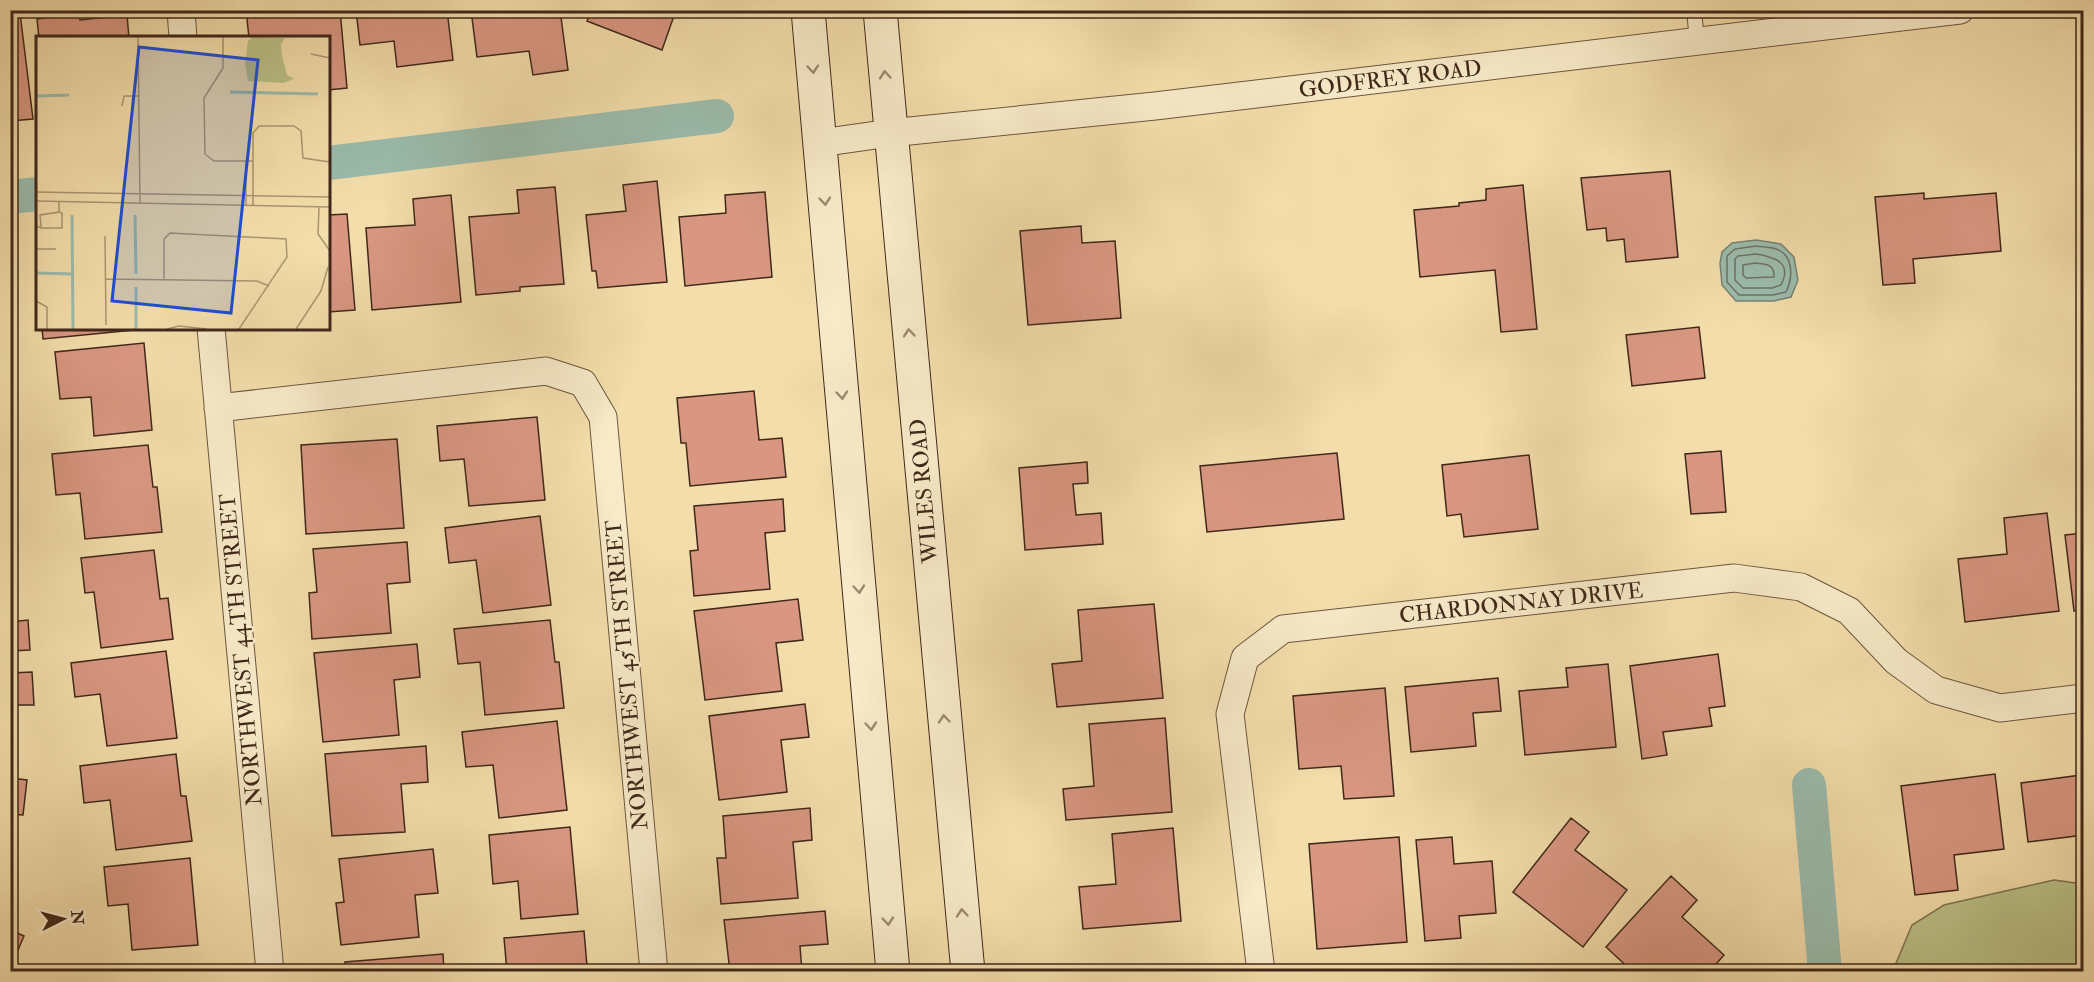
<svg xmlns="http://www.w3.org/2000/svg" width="2094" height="982" font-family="'IM FELL Double Pica',serif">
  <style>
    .green { fill: #bbc188; stroke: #7e7451; stroke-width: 1.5 }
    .water { fill: #9bbcad; stroke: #778172; stroke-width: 1.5 }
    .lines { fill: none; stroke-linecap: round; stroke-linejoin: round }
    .shore { stroke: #6e7264; stroke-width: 1.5 }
    .canal { stroke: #9bbcad; stroke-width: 34 }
    .building { fill: #d99782; stroke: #40281a; stroke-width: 1.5 }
    .lane-casing { stroke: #6d563e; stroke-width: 16 }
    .street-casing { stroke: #6d563e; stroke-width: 29 }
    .secondary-casing { stroke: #40281a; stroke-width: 35 }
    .lane { stroke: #f7eac8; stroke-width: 14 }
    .street { stroke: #f7eac8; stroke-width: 27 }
    .secondary { stroke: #f7eac8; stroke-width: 33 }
    .oneway { stroke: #9c8971 }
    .labels { text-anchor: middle; stroke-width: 4.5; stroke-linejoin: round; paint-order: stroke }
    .street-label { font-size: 22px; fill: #40281a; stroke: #f7eac8 }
    .inset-river { fill: none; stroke: #9bbcad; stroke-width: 3 }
    .inset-road { fill: none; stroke: #ab9571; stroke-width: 1.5 }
    .view { fill: #1d4ed8; fill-opacity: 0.15; stroke: #1d4ed8; stroke-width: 3 }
    .inset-edge { fill: none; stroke: #40281a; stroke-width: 3 }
  </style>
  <rect width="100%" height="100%" fill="#f3deab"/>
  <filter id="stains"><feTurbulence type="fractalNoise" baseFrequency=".00333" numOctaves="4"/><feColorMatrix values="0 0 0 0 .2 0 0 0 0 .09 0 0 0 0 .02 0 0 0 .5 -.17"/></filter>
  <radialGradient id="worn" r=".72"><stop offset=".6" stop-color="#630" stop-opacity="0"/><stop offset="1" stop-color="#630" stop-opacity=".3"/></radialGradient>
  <!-- green -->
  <path class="green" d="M2054,880L2083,884V971H1895L1894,968L1912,925L1944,905Z"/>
  <!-- water -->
  <path class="water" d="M1756,240L1781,244L1794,257L1798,280L1791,297L1774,301H1736L1722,285L1720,263L1722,252L1732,243Z"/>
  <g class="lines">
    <!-- shore -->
    <path class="shore" d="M1756,246C1762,247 1770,247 1776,249C1794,255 1793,278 1786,292L1773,295H1739L1727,282V256L1735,249Z
      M1756,254C1774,257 1793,262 1781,285L1772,288H1743L1735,280V259L1738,256Z
      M1755,263C1766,264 1775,264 1774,277L1746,278L1743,275V265Z"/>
    <!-- canal -->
    <path class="canal" d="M328,163L717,116
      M10,197L38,194
      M1809,785L1825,972"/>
  </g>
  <!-- building -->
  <path class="building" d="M246,10H340L347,88L328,90V38H249Z
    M356,10H447L453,60L397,67L394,41L360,45Z
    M471,10H560L568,70L533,75L529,51L477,57Z
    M592,10H676L662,50L587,21Z
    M20,13L33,119L10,121V14Z
    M79,14L80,20L127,15L129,38H39L37,19Z
    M1670,171L1678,257L1626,262L1624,239L1607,241L1606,228L1587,230L1581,178Z
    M657,181L667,282L598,288L596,271H592L586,215L626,211L623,185Z
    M1523,185L1537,329L1501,332L1495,270L1420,277L1414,210L1459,206V203L1486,200V189Z
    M555,187L564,284L520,287V291L476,295L469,217L519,213L517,190Z
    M765,192L772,277L685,286L679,217L726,213L725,195Z
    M1924,193V199L1996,193L2001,251L1913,259L1915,283L1883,285L1875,197Z
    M451,195L461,302L372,310L366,228L415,225L413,199Z
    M347,214L355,310L328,312V215Z
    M1081,226L1082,243L1115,241L1121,318L1028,325L1020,231Z
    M1699,327L1705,378L1632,386L1626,335Z
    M42,328H144V329L43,339Z
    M144,343L152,430L94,436L91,397L60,399L55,352Z
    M754,391L759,440L782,438L786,477L690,486L686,443H681L677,398Z
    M537,417L545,500L469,506L464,459L440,461L437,426Z
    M397,439L404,528L306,534L301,445Z
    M148,445L153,487H157L162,532L85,539L80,493L56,495L52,454Z
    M1721,451L1726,512L1691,514L1685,454Z
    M1337,453L1344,519L1207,532L1200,466Z
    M1529,455L1538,529L1464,537L1461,514L1447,516L1442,465Z
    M1087,462L1088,483L1073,484L1076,515L1101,513L1103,544L1025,550L1019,468Z
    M783,499L785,531L765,533L770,589L694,596L690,551L698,550L694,506Z
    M2047,513L2059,611L1965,622L1958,559L2007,554L2004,518Z
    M540,516L551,605L483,613L476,560L449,563L445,528Z
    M2084,533V610L2074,611L2065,535Z
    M407,542L410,582L387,584L391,633L312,639L309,593L317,592L313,549Z
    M154,550L160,599L168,598L173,639L101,648L94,592L85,593L81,558Z
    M798,599L803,640L776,643L782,691L705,700L694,611Z
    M1154,604L1163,698L1057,707L1052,664L1082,661L1078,610Z
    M28,620L30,650L10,651V622Z
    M550,620L555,662H559L564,708L485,715L480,662L458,664L454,629Z
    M417,644L420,677L394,680L399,735L323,742L314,653Z
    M166,651L177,738L107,746L100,694L75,697L71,663Z
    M1718,654L1725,706L1709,708L1712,726L1663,732L1667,755L1642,759L1630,666Z
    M1608,664L1616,747L1525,755L1519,691L1568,687L1566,668Z
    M32,672L34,705H10V673Z
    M1498,678L1501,711L1473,713L1476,746L1411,752L1405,687Z
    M1385,688L1394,796L1344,799L1341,766L1299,769L1293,696Z
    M805,704L809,737L781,740L787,792L719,800L709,716Z
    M1165,718L1172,812L1066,820L1063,789L1094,786L1089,724Z
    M557,721L567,810L499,818L493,765L466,767L462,732Z
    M426,746L428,782L401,784L405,832L332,836L325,754Z
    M176,754L181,796H186L192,841L116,850L110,800L84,803L80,766Z
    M2080,766H2084V835L2028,842L2021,783L2081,775Z
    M1995,774L2004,849L1954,855L1958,890L1915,895L1901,786Z
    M10,778L27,780L23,815L10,814Z
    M810,808L812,840L793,842L798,898L721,904L717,858H726L723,816Z
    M1571,818L1589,832L1575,850L1627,890L1583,947L1513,892Z
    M570,827L578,914L521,919L518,881L493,884L489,835Z
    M1173,828L1181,921L1083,929L1079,887L1116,884L1112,834Z
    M1399,837L1407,942L1317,949L1309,844Z
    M1452,837L1454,864L1492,861L1496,913L1459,916L1461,938L1425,941L1416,840Z
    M433,849L438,893L415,895L419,937L341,945L336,903L344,902L339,859Z
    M190,858L198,945L132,950L128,904L108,906L104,867Z
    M1671,876L1697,900L1682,917L1724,955L1709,972H1633L1606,947Z
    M825,911L828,944L800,946L802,972H730L724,920Z
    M10,930L24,936L13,962L34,972H10Z
    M584,931L587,966H583V972H507L504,938Z
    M443,954L444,972H346L345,962Z"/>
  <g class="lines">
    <!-- lane casing -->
    <g class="lane-casing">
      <path id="lane" d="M1694,10L1697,41"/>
    </g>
    <!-- street casing -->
    <g class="street-casing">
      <path id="street" d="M181,10L183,38
        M820,143L890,133L1155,106L1960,10
        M211,328L270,972
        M218,408L546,371L583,383L603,417L654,972
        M1261,972L1230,714L1245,658L1283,629L1734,578L1801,587L1849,611L1896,661L1936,690L2000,708L2084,698"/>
    </g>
    <!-- secondary casing -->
    <g class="secondary-casing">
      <path id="secondary" d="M808,10L893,972
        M880,10L968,972"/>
    </g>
    <!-- lane -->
    <use href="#lane" class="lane"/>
    <!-- street -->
    <use href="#street" class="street"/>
    <!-- secondary -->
    <use href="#secondary" class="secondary"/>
  </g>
  <!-- one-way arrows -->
  <defs><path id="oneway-chevron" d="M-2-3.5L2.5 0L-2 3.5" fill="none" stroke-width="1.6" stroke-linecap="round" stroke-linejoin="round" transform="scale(1.5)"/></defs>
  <g class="oneway">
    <use href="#oneway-chevron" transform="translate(813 69) rotate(85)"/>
    <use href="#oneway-chevron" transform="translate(885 75) rotate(-95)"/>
    <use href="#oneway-chevron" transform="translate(825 201) rotate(85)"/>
    <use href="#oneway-chevron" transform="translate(909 333) rotate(-95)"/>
    <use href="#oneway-chevron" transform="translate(842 395) rotate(85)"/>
    <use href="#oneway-chevron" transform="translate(859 589) rotate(85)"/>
    <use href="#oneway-chevron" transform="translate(944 719) rotate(-95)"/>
    <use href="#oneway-chevron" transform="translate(871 726) rotate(85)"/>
    <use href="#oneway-chevron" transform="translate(962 913) rotate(-95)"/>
    <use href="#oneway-chevron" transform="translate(888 921) rotate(85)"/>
  </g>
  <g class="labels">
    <!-- street labels -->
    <g class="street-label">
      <text transform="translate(1390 78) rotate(-7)" y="8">GODFREY ROAD</text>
      <text transform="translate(923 491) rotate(-95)" y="8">WILES ROAD</text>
      <text transform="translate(1521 602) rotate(-6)" y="8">CHARDONNAY DRIVE</text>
      <text transform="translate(240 650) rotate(-95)" y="8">NORTHWEST 44TH STREET</text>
      <text transform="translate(626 675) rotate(-95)" y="8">NORTHWEST 45TH STREET</text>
    </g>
  </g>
  <!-- overview -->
  <g transform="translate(36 36)">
    <rect width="294" height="294" fill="#f3deab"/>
    <path d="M217,1L249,2L245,8L246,20L251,39L258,43L247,47L212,45L209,28L212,5Z" fill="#bbc188"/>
    <path class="inset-river" d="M194,56L282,58M0,60L33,59M36,179L37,293M99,179L100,238M0,237L37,238M100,251V293"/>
    <path class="inset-road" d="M102,1L104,167M187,1V32L168,62L169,118L178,125H217M275,18L294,22M86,70L88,60H103M210,125V169M0,156L294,161M0,165L294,171M217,169V97L223,90H258L265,95L267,122L294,126M283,171L282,198L294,215M0,192L5,190L4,179L23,176V166M4,192H26V177L23,176M69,200L70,289M0,213H20M70,243L221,245L233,250M128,244V203L134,197L250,203L251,221L203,293M0,265L11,271V293M131,293L143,290L171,293M260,293L285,255L292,231"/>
    <path class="view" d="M103,11L222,24L195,277L76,265Z"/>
    <rect width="294" height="294" class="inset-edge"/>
  </g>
  <!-- margin -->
  <rect width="2094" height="982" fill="none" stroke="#f3deab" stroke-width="36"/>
  <rect x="12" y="12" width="2070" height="958" fill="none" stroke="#40281a" stroke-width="3"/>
  <rect x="18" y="18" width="2058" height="946" fill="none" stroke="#40281a" stroke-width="1.5"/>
  <!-- north arrow -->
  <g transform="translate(63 919) rotate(84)" stroke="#f7eac8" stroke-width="4.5" paint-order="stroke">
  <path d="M0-4.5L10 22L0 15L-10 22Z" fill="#40281a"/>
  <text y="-9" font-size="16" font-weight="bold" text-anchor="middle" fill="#40281a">N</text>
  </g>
  <rect width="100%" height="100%" filter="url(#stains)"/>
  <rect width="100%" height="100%" fill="url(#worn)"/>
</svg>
